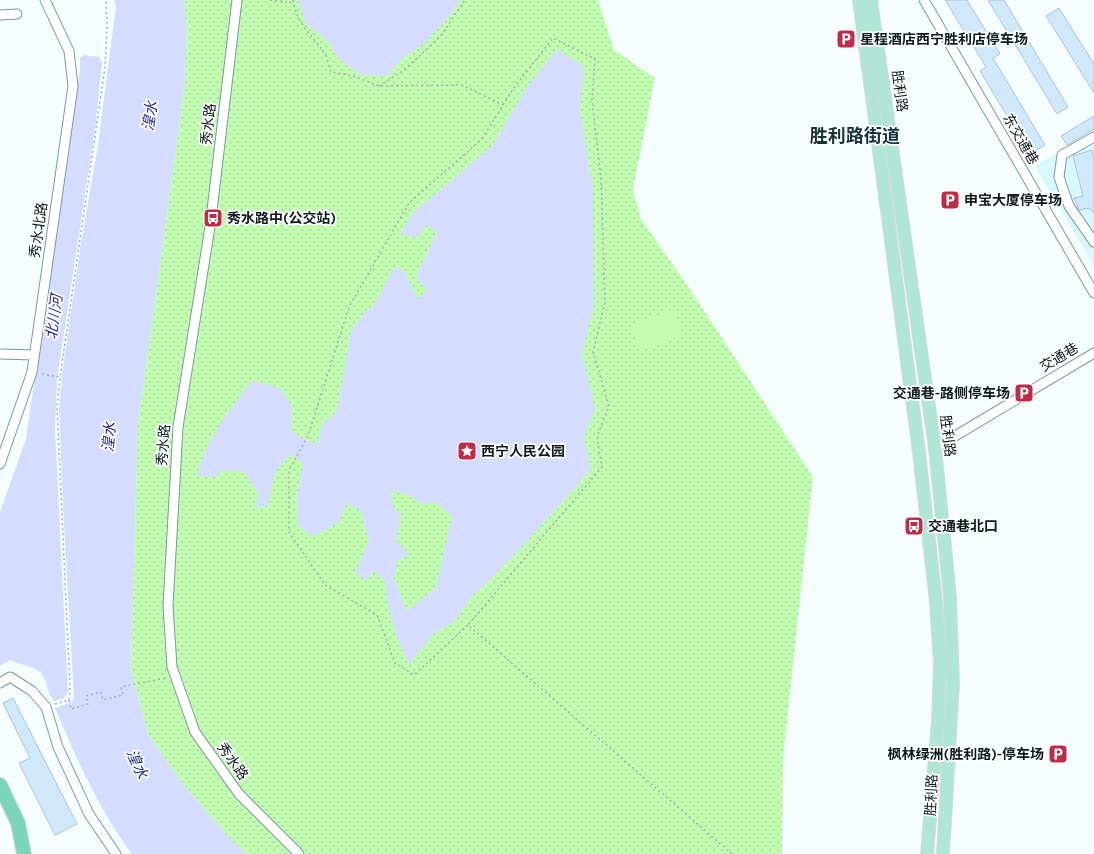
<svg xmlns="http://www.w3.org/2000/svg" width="1094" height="854" font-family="Karla,'Noto Sans SC',sans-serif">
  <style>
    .built { fill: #d7f9fe }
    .park { fill: url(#park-dots) }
    .garden { fill: #c1fcb0 }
    .water { fill: #d4ddff; fill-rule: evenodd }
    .building { fill: #cfe8fa; stroke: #abc3d4 }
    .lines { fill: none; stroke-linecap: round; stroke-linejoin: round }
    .minor-casing { stroke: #7a9a9e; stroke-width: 11 }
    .major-casing { stroke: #d8dadb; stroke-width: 14 }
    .highway-casing { stroke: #d8dadb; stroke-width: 16 }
    .path { stroke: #a5adaf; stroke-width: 1.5; stroke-dasharray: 2 3; stroke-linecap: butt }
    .minor { stroke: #fff; stroke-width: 9 }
    .major { stroke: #afe6d6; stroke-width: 12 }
    .highway { stroke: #7ad5ba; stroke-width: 14 }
    .labels { text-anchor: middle; stroke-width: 3.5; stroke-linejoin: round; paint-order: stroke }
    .poi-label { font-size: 14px; font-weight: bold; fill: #0d191b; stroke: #fff; text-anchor: start }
    .street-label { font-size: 14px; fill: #0d191b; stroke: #fff }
    .water-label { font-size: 15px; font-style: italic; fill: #292b87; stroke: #fff }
    .district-label { font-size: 18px; font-weight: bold; fill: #163337; stroke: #fff }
  </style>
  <defs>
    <pattern id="park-dots" width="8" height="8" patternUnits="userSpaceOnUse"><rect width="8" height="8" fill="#c1fcb0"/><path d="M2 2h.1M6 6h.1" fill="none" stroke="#a5d797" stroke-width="1.8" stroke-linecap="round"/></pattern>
  </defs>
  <rect width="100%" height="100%" fill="#f6fdfe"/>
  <!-- built -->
  <path class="built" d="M1094,131V266L1035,166Z"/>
  <!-- park -->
  <path class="park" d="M184,0H598L614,50L655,78L633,190L641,219L692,292L813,477L783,759L782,854H247L229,838L183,784L148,734L131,669L138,425L185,84L187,27Z"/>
  <!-- garden -->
  <path class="garden" d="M674,309L683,335L640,351L631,325Z"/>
  <!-- water -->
  <path class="water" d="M114,0H184L187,27L185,84L138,425L131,669L148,734L183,784L229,838L247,854H132C98,809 77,759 55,708L72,702L74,698L63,507L59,408L62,374L80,249L98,145L116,6Z
    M298,0H460L452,13L424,44L400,60L388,76L361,75L338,58L329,42L306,24Z
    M557,49L584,67L580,110L593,190L594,308L582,352L595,409L584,437L591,469L542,525L486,584L474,594L455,621L434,633L409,665C395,633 388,615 385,580L374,571L366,580L355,573L369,541L361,511L347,503L339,522L313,537L298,526L297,499L303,464L291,454L275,472L268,506L254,508L259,495L244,472L222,470L217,477L197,476C206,439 229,410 252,381L280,388L293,408L291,430L303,439L317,444L322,425L337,411L351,331L365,312L374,306L394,267L404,271L418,299L427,291L416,276L437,232L426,225L416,238L400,234L414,212L492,146L527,87ZM391,490L412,497L422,504L436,503L452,516L436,588L407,611L394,579L398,560L409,554L396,540L401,517L393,505Z
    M84,55L99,57L102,62L96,122L57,379L55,430L68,692L64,698L54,701C46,694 48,679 40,672C33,666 18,664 10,660L0,666V512L26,439L80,69V58Z"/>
  <!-- building -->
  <path class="building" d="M945,0H967L1000,54L993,58L1045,145L1030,154L980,71L986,67Z
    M988,0H1004L1068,107L1057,114Z
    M1059,8L1094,64V93L1046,16Z
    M1094,116V129L1067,145L1061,136Z
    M1092,150L1094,159V213L1089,208L1079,210L1074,198L1083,196L1073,156Z
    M13,698L77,824L55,835L19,763L30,758L3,703Z"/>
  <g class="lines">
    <!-- minor casing -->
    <g class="minor-casing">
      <path id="minor" d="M237,0L210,227L178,427L168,606L172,667L195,732L239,794L299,854
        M924,0L1094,293
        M0,15L17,14
        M1094,137L1062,155L1059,177L1069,206L1094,242
        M0,354L34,355
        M935,448L1094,353
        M0,464L32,372L73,86L69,51L45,0
        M0,683L10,677L32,691L46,707L58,747L89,814L116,854"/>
    </g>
    <!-- major casing -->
    <g class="major-casing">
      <path id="major" d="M859,0L919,452L936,602L940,664L938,721L927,854
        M871,0L935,448L950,597L953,684L943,854"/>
    </g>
    <!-- highway casing -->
    <g class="highway-casing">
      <path id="highway" d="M0,785L18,823L24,854"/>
    </g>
    <!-- path -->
    <path class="path" d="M270,0L293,3
      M293,0C297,25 312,34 325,54C328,59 329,66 331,72L353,76L379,86L462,85L503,105
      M379,86L404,70L440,37L465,0
      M42,374L60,377
      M468,625L414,675L395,663L377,615L325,585L289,532V470L308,436L349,307L409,203L482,139L513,89L553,38L595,59L592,100L601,178L605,302L593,352L609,406L597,437L602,467L468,625L732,854
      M69,700L70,688L57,408L60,377L105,67L107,27L106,0
      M55,704L69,700L71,709L88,704L86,696L101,692L103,700L123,695L121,687L166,678"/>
    <!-- minor -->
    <use href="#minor" class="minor"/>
    <!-- major -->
    <use href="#major" class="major"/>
    <!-- highway -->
    <use href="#highway" class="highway"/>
  </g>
  <!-- icons -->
  <defs>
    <g id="parking-square" transform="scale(1)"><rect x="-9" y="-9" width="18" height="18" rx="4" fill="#be2d48" stroke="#fff"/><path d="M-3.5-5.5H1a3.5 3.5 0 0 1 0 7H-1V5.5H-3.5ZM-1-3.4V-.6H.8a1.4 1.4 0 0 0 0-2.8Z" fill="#fff"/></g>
    <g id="bus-square" transform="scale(1)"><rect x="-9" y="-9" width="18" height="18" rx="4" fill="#be2d48" stroke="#fff"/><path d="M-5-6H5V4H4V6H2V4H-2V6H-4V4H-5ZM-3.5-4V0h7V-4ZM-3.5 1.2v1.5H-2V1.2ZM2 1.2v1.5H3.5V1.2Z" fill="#fff"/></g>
    <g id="sight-square" transform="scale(1)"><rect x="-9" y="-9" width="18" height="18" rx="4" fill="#be2d48" stroke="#fff"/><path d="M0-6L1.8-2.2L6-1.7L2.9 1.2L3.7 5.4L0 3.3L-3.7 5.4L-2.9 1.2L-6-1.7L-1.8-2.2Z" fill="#fff"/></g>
  </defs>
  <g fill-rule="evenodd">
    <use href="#parking-square" x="846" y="39"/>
    <use href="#parking-square" x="950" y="200"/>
    <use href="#bus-square" x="213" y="218"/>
    <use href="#parking-square" x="1024" y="393"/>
    <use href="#sight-square" x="467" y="451"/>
    <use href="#bus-square" x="914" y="526"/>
    <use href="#parking-square" x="1058" y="754"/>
  </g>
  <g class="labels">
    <!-- poi labels -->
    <g class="poi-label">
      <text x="860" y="44">星程酒店西宁胜利店停车场</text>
      <text x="964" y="205">申宝大厦停车场</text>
      <text x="227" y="223">秀水路中(公交站)</text>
      <text x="1010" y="398" text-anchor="end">交通巷-路侧停车场</text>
      <text x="481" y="456">西宁人民公园</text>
      <text x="928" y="531">交通巷北口</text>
      <text x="1044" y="759" text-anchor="end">枫林绿洲(胜利路)-停车场</text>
    </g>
    <!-- street labels -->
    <g class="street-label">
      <text transform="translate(900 91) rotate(82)" y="5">胜利路</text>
      <text transform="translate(208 124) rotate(-83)" y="5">秀水路</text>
      <text transform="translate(1021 139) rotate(60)" y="5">东交通巷</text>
      <text transform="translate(38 230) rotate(-82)" y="5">秀水北路</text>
      <text transform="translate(1059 357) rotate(-31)" y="5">交通巷</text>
      <text transform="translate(948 436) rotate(83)" y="5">胜利路</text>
      <text transform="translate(163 445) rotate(-85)" y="5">秀水路</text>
      <text transform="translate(233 761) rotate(55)" y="5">秀水路</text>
      <text transform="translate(931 795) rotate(-87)" y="5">胜利路</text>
    </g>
    <!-- water labels -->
    <g class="water-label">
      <text transform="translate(150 116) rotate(-82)" y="5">湟水</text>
      <text transform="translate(54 317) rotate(-82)" y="5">北川河</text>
      <text transform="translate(109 437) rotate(-85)" y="5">湟水</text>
      <text transform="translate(137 764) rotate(66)" y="5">湟水</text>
    </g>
    <!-- district labels -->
    <g class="district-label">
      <text x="855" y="142">胜利路街道</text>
    </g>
  </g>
</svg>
